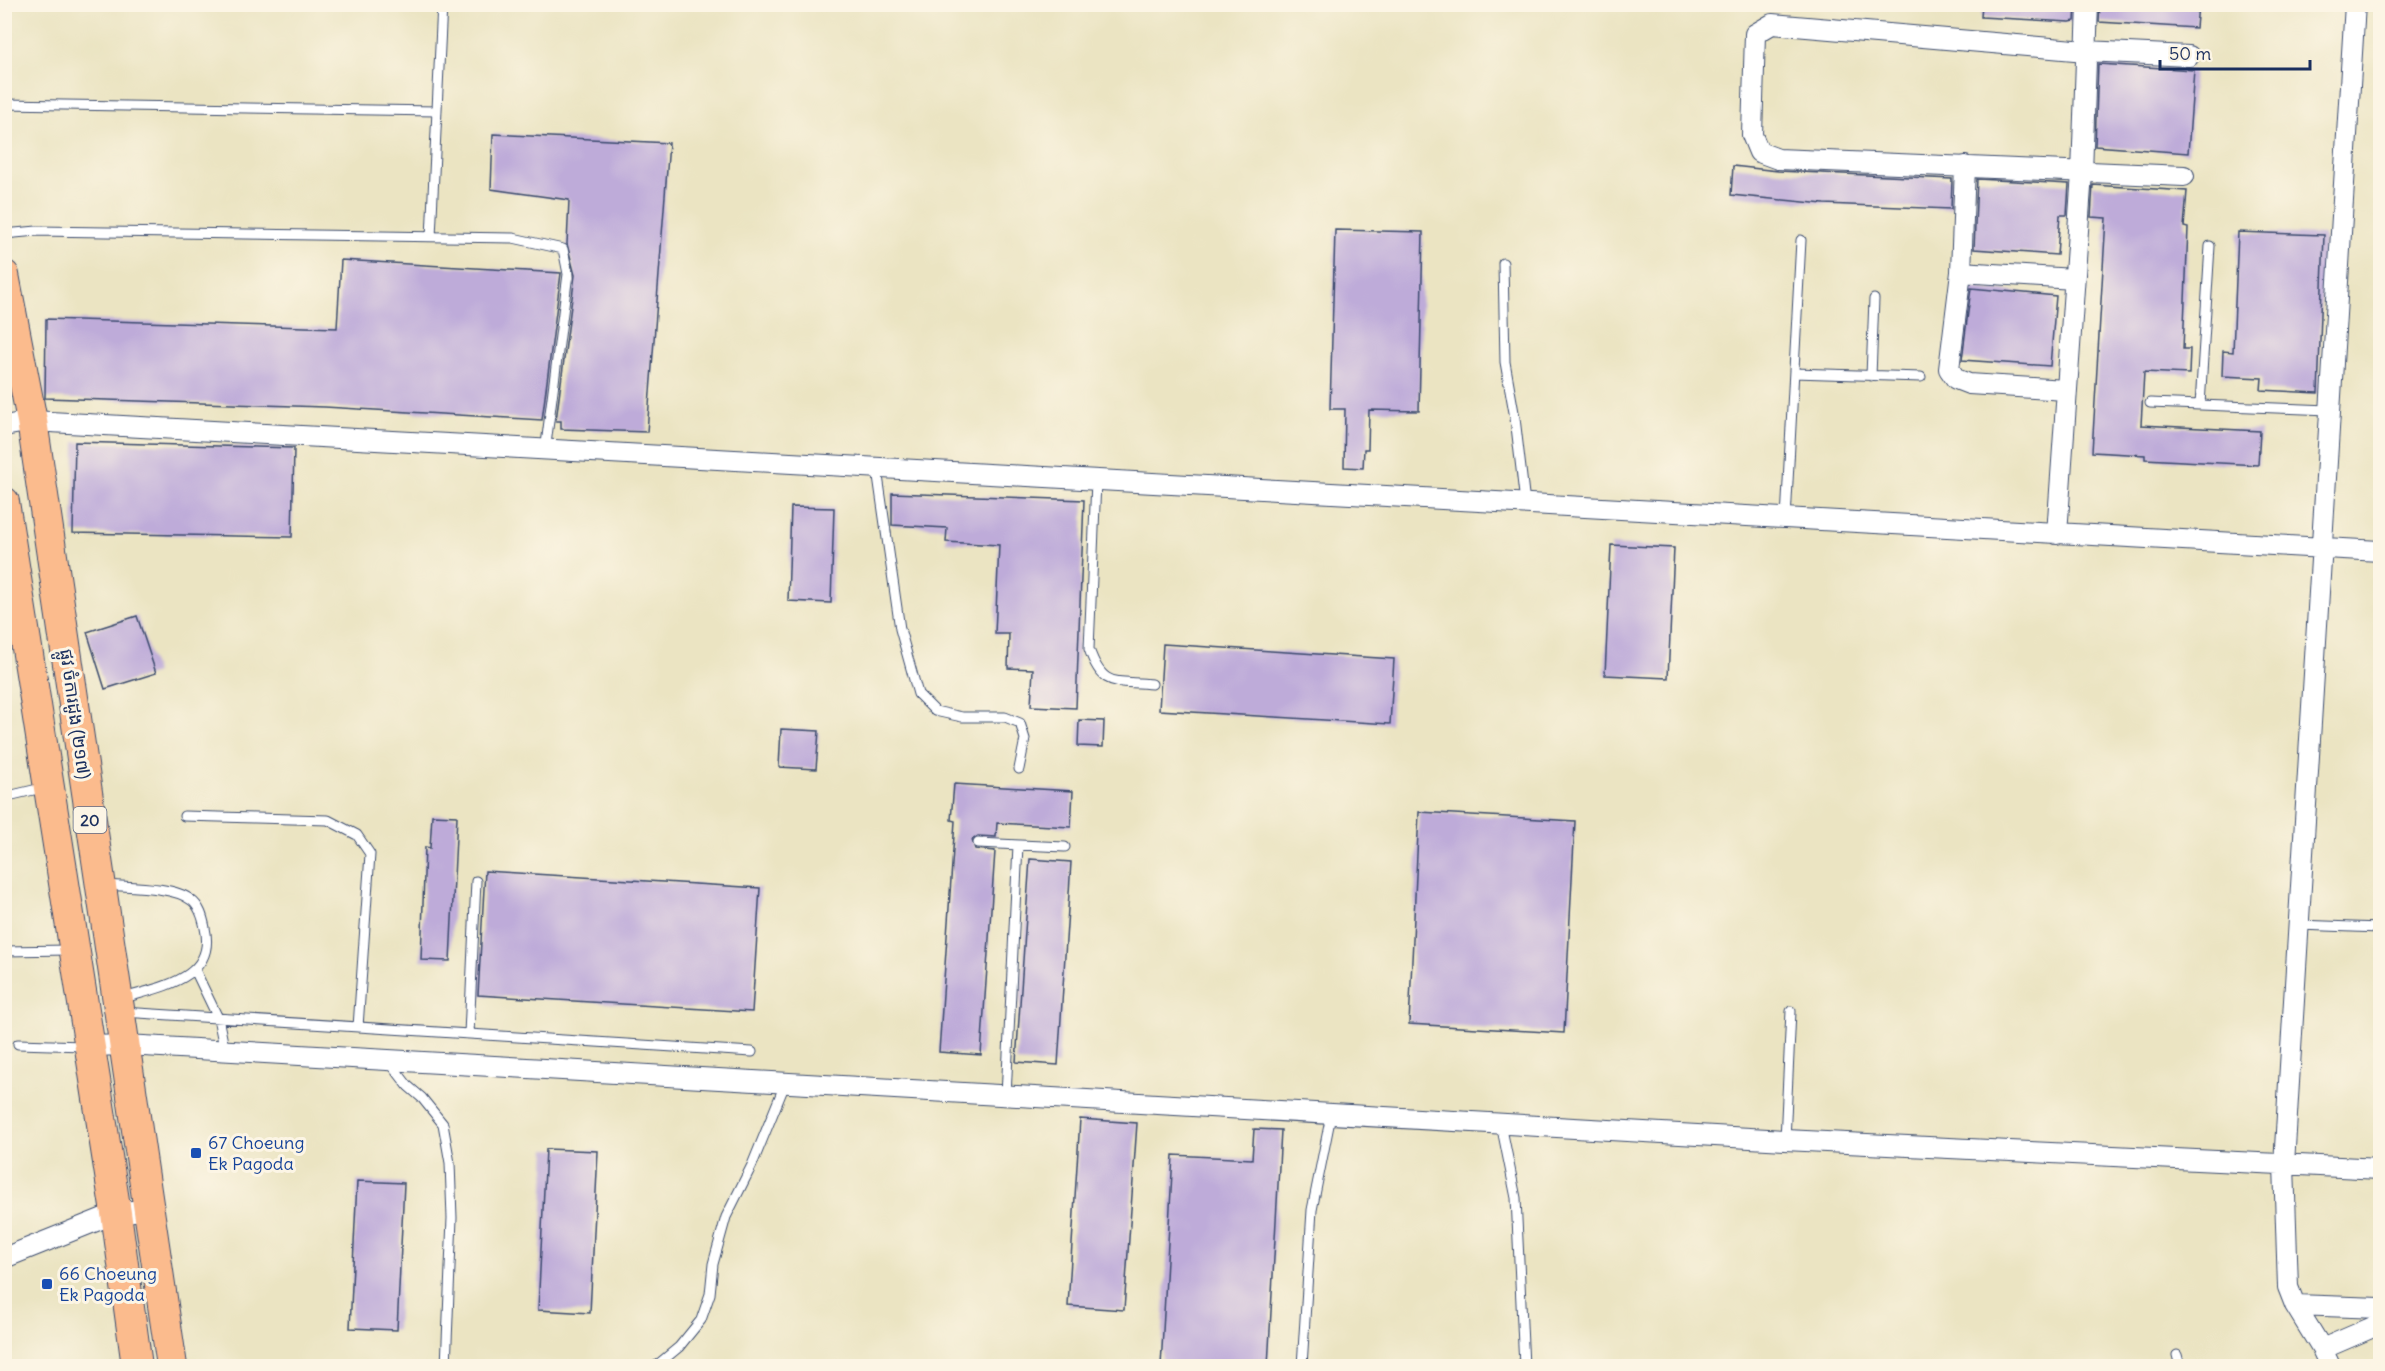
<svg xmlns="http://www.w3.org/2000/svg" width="2385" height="1371" font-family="Delius,'Noto Sans Khmer',sans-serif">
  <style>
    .building { fill: #beabd9 }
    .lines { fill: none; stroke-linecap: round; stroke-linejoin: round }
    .service-casing { stroke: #3a4a6d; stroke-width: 11 }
    .minor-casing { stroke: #3a4a6d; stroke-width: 22 }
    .primary-casing { stroke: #3a4a6d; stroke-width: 32 }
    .service { stroke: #fff; stroke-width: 9 }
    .minor { stroke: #fff; stroke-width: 20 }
    .primary { stroke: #fbbb8d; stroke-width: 30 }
    .transit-dot { fill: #1a4fb4; stroke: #fcf5e5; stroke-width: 2 }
    .labels { text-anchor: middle; stroke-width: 6; stroke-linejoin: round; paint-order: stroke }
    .shield { fill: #fcf5e5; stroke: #5e6a86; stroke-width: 1.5 }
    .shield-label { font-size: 16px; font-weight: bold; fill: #1b2f5e }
    .street-label { font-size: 18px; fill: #1b2f5e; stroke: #fcf5e5 }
    .transit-label { font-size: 18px; fill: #164399; stroke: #fcf5e5; text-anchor: start }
  </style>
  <rect width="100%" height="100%" fill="#fcf5e5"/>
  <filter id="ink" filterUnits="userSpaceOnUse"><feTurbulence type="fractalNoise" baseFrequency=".0167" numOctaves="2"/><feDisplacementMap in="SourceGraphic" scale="12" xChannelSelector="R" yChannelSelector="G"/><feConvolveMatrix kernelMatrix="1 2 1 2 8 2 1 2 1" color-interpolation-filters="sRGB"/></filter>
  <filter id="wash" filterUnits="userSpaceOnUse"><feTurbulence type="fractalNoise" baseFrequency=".008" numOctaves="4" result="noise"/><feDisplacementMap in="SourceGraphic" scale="24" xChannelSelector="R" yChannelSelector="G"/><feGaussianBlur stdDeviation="1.35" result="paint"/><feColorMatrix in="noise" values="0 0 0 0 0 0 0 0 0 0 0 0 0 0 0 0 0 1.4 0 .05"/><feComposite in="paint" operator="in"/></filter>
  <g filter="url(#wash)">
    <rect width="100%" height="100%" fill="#ebe4c2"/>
    <g id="blocks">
      <!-- building -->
      <path class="building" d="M1982,4H2076L2075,21L2070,22L1981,17Z
        M2100,4H2198L2196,28L2099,22Z
        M2098,64L2194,70L2188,153L2095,146Z
        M493,134L669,143L647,432L561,429V421H556L575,275L567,244L569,200L491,189Z
        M1733,166L1778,171L1952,179L1951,209L1824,204L1731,195Z
        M1977,179L2069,184L2067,215H2060L2057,255L1974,249Z
        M2093,185L2187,191L2184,227L2188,228L2183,349H2190L2189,374L2144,372L2141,425L2260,431L2258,465L2145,459V455L2092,452L2106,218L2091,217Z
        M1335,230L1423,232L1419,411L1369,410L1368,449H1364L1363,468L1344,467L1345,409H1330Z
        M2238,232L2324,235L2318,393L2261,390L2262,378L2222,376L2223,351L2233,352Z
        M341,260L561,273L542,420L325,407L45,398L46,319L337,328Z
        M1971,288L2056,296L2050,366L1962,360Z
        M75,442L294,448L292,537L73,533Z
        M892,493L1084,500L1076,708L1031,706L1033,669L1008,668L1009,634H995L999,545L946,542L947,528L892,525Z
        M791,507L834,508L831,603L788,601Z
        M1611,545L1674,548L1668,678L1605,675Z
        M137,616L156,673L105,689L87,632Z
        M1163,644L1394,659L1390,724L1159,710Z
        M1079,720L1104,721L1103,747L1078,746Z
        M781,729L819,731L816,769L779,767Z
        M954,784L1073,791L1071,827L997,823L996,837L978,836L972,840L975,849L995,851L981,1055L939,1052L955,821L951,820Z
        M1419,812L1575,821L1564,1033L1409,1024Z
        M432,815L457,816L450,961L421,960L425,847L430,848Z
        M1030,859L1071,862L1058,1065L1016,1062Z
        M485,871L760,888L752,1012L478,995Z
        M1080,1119L1137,1123L1124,1310L1068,1306Z
        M1254,1129L1281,1130L1268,1366H1161L1173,1155L1252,1159Z
        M546,1149L598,1151L590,1313L538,1310Z
        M357,1181L404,1183L397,1330L350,1328Z"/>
    </g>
  </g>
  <g filter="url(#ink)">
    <use href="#blocks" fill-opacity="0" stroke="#3a4a6d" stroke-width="1.5"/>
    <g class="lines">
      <!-- service casing -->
      <g class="service-casing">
        <path id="service" d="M4,104L437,111
          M4,234L37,231L513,238L563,249L568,274L545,452
          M431,237L442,4
          M1503,263L1505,362L1515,418L1525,503
          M1794,373L1921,377
          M1871,376L1874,299
          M2150,403L2329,410
          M2200,405L2210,246
          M877,469L900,629L918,694L935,711L962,717H1005L1020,723L1025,739L1019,769
          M1096,481L1089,649C1103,689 1115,680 1152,684
          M1786,519L1801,240
          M4,797L46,787
          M184,816L328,820L357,835L370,854L358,1027
          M978,843L1065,847
          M105,885C127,887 174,886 191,900C200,906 203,918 205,928C217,980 158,987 121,999
          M2298,925L2380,928
          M4,951L69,950
          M195,970L218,1018L225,1052
          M123,1012L752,1052
          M469,1034L476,881
          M18,1044L84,1046
          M388,1060L408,1086L422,1098L443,1124L450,1163L452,1218L446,1366
          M1006,1096L1018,845
          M1501,1124L1516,1198L1524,1366
          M1785,1140L1791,1011
          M2177,1355L2180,1366
          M656,1366L679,1347L701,1320L710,1294L713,1264L726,1217L752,1165L785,1084
          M1302,1366L1312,1210L1331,1115"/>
      </g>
      <!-- minor casing -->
      <g class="minor-casing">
        <path id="minor" d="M2355,4L2284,1164L2288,1287L2295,1305L2322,1349L2380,1324
          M1965,166L1961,272L1949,369L1956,379L1969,384L2066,390
          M2184,176L1778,159L1759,152L1752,135L1755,34L1772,24L2086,51L2189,56
          M1961,272L2074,279
          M4,426L32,421C815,468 1598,507 2380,551
          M2057,534L2082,173L2088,4
          M90,1046L126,1045L1785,1140L2380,1169
          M4,1258L116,1213L150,1209
          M2295,1305L2380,1308
          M2322,1349L2330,1366"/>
      </g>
      <!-- primary casing -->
      <g class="primary-casing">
        <path id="primary" d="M4,275L32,421L172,1366
          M4,502L116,1213L137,1366"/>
      </g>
      <!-- service -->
      <use href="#service" class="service"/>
      <!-- minor -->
      <use href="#minor" class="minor"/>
      <!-- primary -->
      <use href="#primary" class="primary"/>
    </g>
  </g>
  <!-- markers -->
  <g class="transit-dot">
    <rect x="190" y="1147" width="12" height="12" rx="3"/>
    <rect x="41" y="1278" width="12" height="12" rx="3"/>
  </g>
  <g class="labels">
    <!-- shield labels -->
    <rect class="shield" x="73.5" y="807" width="33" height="26" rx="4.5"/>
    <g class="shield-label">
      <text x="90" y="826">20</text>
    </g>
    <!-- street labels -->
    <g class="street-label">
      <text transform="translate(75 714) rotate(82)" y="6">ផ្លូវ ចំការដូង (២១៧)</text>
    </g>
    <!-- transit labels -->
    <g class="transit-label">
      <text x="208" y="1149">67 Choeung<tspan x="208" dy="21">Ek Pagoda</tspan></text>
      <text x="59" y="1280">66 Choeung<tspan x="59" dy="21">Ek Pagoda</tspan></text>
    </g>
  </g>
  <!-- margin -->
  <rect width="2385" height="1371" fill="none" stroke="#fcf5e5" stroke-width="24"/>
  <!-- scale -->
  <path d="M2160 60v9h150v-9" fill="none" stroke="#1b2f5e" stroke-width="3"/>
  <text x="2169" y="60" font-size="18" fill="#1b2f5e" stroke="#fcf5e5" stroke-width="4.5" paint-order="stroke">50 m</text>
</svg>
